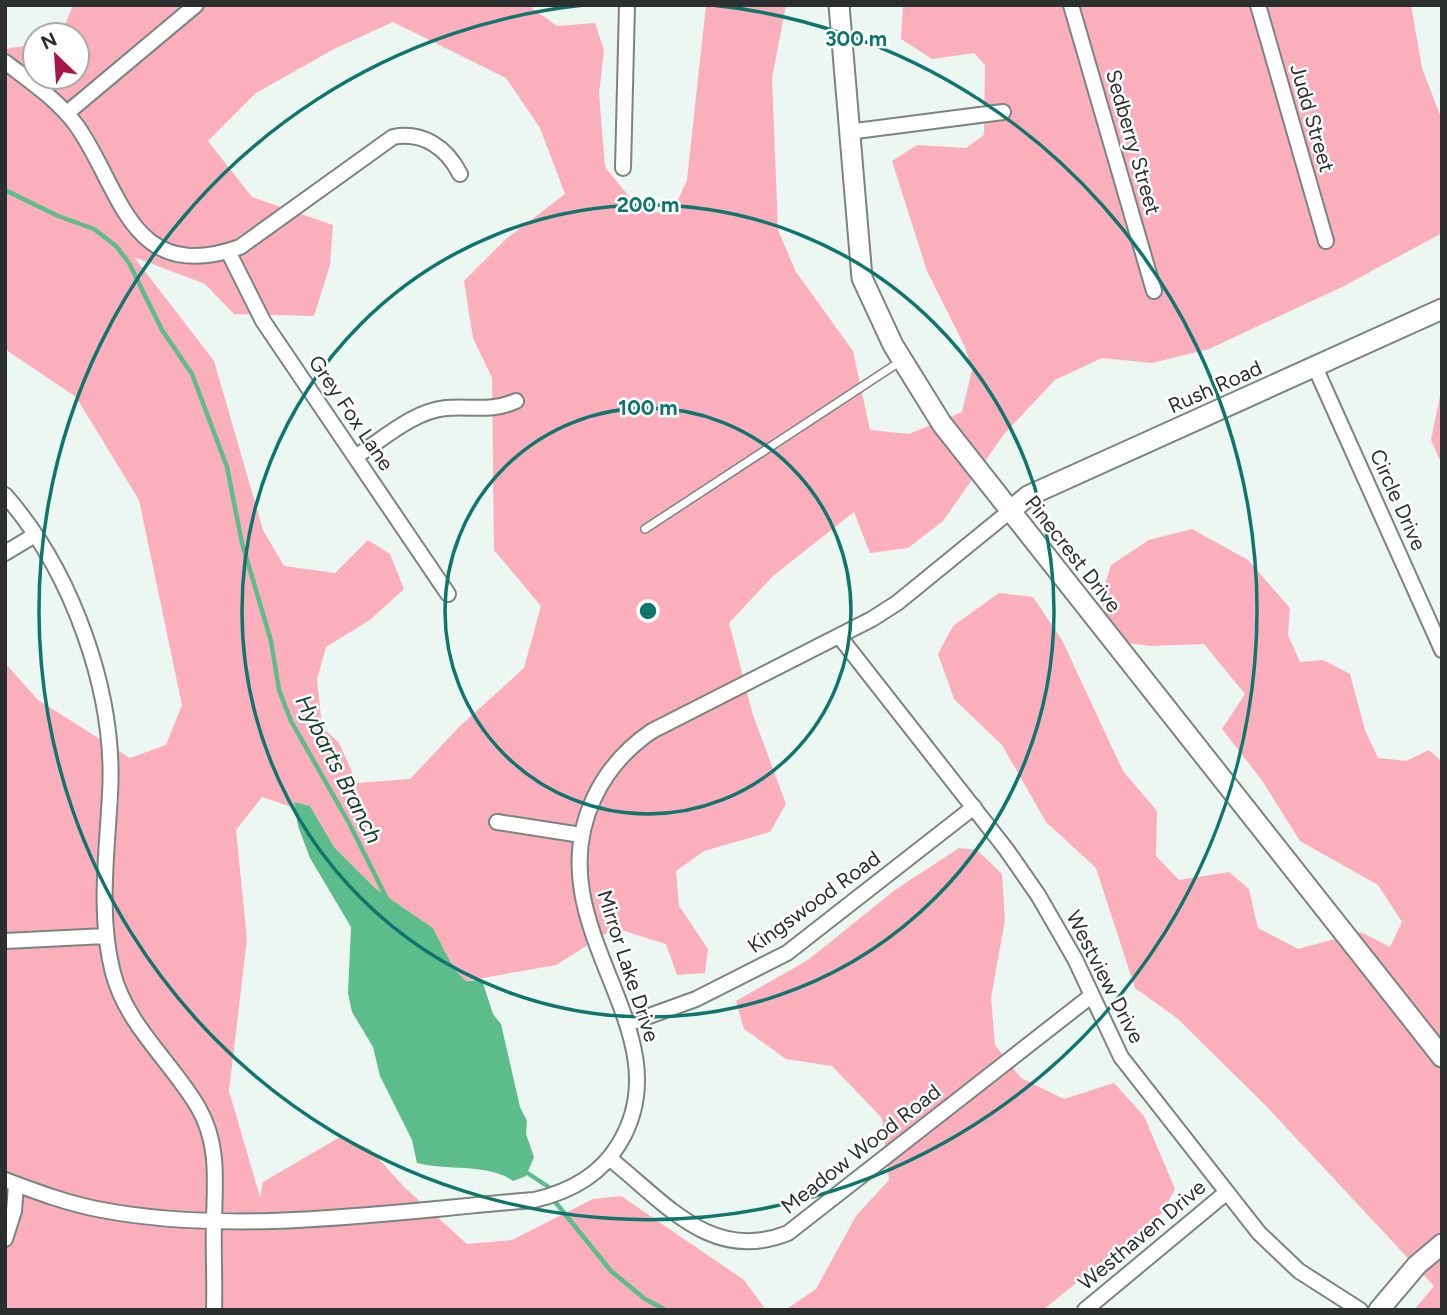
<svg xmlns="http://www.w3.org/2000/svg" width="1447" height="1315" font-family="Figtree,sans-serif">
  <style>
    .green { fill: #fbafbc; fill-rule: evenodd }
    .water { fill: #5dbc8c }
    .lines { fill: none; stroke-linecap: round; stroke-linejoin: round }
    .stream { stroke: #5dbc8c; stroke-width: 4.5 }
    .lane-casing { stroke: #7a857e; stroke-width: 10 }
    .street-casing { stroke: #7a857e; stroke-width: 18 }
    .secondary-casing { stroke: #7a857e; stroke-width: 23 }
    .lane { stroke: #fff; stroke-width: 7 }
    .street { stroke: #fff; stroke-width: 14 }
    .secondary { stroke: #fff; stroke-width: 19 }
    .ring { fill: none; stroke: #0f766e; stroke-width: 3.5 }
    .labels { text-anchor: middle; stroke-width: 5; stroke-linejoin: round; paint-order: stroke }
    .street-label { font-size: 21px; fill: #2b2f2d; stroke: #fff }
    .water-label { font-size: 23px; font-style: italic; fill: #17402c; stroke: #fff }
    .centre { fill: #0f766e; stroke: #fff; stroke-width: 3.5 }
    .ring-label { font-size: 21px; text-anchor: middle; font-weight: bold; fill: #0f766e; stroke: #fff; stroke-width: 5; stroke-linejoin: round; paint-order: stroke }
  </style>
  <rect width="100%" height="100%" fill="#ebf7f0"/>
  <!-- green -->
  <path class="green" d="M73,5H532L533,9L557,26L595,23L604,50L599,94L605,167L641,211L672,213L687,180L706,5H786L772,78L778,230L796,272L853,351L870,430L909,434L962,412L972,370L965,347L927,271L892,161L917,145L966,148L984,135L985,65L974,53L932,59L901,39L903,5H1411L1422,68L1442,120V233L1344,286L1209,349L1152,363L1102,358L1055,380L1004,434L943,521L908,548L870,553L854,512L773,576L729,623L753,715L786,804L770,832L704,851L676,871L679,906L708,949L705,973L677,975L666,944L615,928L556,965L466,981L454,969L433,928L376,889L334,847L310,806L294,803L295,808L262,797L236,830L247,939L229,1091L260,1197L263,1182L340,1137L370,1149L404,1187L467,1244L512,1240L593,1199L621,1196L744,1280L766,1310H5V663L38,700L130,758L166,745L182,705L139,500L76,397L5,349V49L35,44V77H77V35H61ZM393,22L506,78L540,128L565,194L506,239L464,281L473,338L492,378L494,550L541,606L524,668L459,727L410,779L357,783L339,743L322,727L317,679L326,647L370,620L404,589L390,554L368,540L335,573L284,566L263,530L214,361L134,257L205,284L234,314L314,316L330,265L333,225L252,197L208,141L256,93L334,49Z
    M1442,386V465L1431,440Z
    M1192,529L1248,560L1290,608L1288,635L1300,662L1323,660L1350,674L1365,730L1378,758L1406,761L1429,750L1442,762V1310H1414L1434,1286L1267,1107L1177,1018L1135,988L1096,868L1046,822L1002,745L954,699L938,654L953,626L999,593L1033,597L1062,640L1123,771L1157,811L1156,856L1179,880L1229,872L1249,889L1258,928L1298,949L1361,932L1390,947L1402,922L1378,885L1300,841L1261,779L1222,729L1245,694L1204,644L1151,646L1112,641L1101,596L1111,565L1149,540Z
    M959,848L977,850L1002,874L1005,920L991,998L995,1045L1021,1078L1064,1099L1114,1083L1144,1116L1175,1189L1162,1213L1043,1310H785L816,1289L856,1216L889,1180L882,1118L832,1066L786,1059L744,1029L736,1001L808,960L895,890Z"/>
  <!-- water -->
  <path class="water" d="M294,802L310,806L334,847L376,889L433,928L454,969L466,981L482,980L493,1014L501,1024L520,1107L527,1121L526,1134L534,1157L526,1176L513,1181C488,1163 447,1171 417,1163L412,1140L380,1076L373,1047L352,1012L348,993L351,927L310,858L298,826Z"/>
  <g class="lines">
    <!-- stream -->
    <path class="stream" d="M5,190L58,216L94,229L116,246L129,263L162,330L192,374L227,467L242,543L271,641L279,690L291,721L349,823L387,899
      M526,1172L553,1190
      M552,1198L611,1271L645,1299L666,1310"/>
    <!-- lane casing -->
    <g class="lane-casing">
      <path id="lane" d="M645,529L901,361"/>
    </g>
    <!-- street casing -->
    <g class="street-casing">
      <path id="street" d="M1071,5L1154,291
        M1258,5L1326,241
        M5,62C30,81 58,100 77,126C122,190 130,286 240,247L393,137C423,131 447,148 460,174
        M67,113L196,5
        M848,132L1003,112
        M623,168L627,5
        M228,251L263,321L448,594
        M1315,367L1442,650
        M355,457C382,440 413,411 446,408C472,406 492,412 516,401
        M5,495C72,571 116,693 110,794C107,853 98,915 113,973C127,1026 171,1061 198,1107C219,1143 215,1179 214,1220C213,1250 215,1280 214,1310
        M5,553L35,535
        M839,636L1006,849L1038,895L1075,959L1121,1057L1259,1233L1299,1271L1360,1310
        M497,822L581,835
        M5,941L106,936
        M627,1024L696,999L787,953L974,807
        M609,1158C665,1202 711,1264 788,1233L1091,996
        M5,1180C37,1192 69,1204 102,1210C241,1236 394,1211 534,1200C569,1192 600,1176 619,1144C688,1031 533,928 594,798C607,770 627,748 652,731L872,619L897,603L1010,511
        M5,1239L14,1211L16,1185
        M1085,1310L1227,1192"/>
    </g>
    <!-- secondary casing -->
    <g class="secondary-casing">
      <path id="secondary" d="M839,5L862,278L893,345L942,424L1442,1057
        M1010,511L1028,496L1442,309
        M1379,1310L1417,1265L1442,1244"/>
    </g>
    <!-- lane -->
    <use href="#lane" class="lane"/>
    <!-- street -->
    <use href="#street" class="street"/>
    <!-- secondary -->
    <use href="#secondary" class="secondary"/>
  </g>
  <!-- distance rings -->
  <g class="ring">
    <circle cx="648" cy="611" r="203"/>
    <circle cx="648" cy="611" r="406"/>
    <path d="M712 5A609 609 0 1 1 584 5"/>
  </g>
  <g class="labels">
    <!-- street labels -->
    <g class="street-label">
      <text transform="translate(1312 118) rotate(74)" y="7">Judd Street</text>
      <text transform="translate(1133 142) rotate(74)" y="7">Sedberry Street</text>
      <text transform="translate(1215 387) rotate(-24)" y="7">Rush Road</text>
      <text transform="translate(351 413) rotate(56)" y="7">Grey Fox Lane</text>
      <text transform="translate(1398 500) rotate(66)" y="7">Circle Drive</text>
      <text transform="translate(1073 554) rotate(52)" y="7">Pinecrest Drive</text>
      <text transform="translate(814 902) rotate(-36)" y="7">Kingswood Road</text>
      <text transform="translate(628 966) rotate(72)" y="7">Mirror Lake Drive</text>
      <text transform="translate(1105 977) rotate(63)" y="7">Westview Drive</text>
      <text transform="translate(861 1149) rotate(-38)" y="7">Meadow Wood Road</text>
      <text transform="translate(1142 1235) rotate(-40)" y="7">Westhaven Drive</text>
    </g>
    <!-- water labels -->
    <g class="water-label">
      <text transform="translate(339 769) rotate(63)" y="8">Hybarts Branch</text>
    </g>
  </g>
  <circle cx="648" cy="611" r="10" class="centre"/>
  <g class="ring-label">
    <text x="856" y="46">300 m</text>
    <text x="648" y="212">200 m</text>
    <text x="648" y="415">100 m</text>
  </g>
  <!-- border -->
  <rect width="1447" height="1315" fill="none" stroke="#2b2f2d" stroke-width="14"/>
  <!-- north arrow -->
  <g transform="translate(56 56) rotate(335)"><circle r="33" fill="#ffffff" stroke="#aaacab" stroke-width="2"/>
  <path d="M0-5L12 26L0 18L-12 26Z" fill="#a8134a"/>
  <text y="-10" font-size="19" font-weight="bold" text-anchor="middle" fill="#2b2f2d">N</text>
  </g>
</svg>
